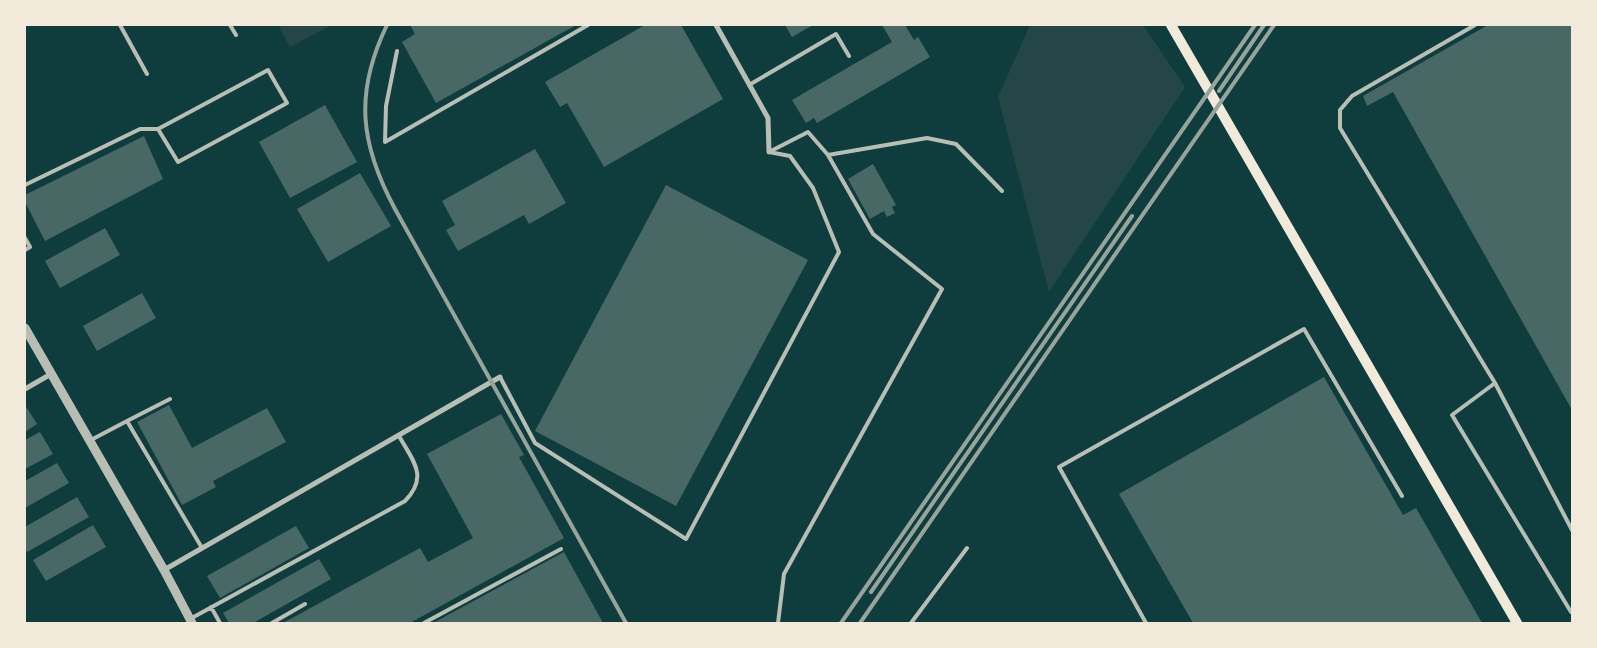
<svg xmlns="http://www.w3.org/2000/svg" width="1597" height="648" font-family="Figtree,sans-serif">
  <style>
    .green { fill: #244646 }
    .building { fill: #486865 }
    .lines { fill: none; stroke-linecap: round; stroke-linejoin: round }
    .service { stroke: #b8beb3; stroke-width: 4 }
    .minor { stroke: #b8beb3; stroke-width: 5 }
    .tertiary { stroke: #b8beb3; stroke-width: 9 }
    .secondary { stroke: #f1e9da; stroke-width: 10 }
    .rail { stroke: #97a49c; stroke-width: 4 }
  </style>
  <rect width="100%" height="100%" fill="#0f3d3e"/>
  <!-- green -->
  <path class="green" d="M278,25H332L290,47Z
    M1030,25H1143L1185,87L1049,292L998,97Z"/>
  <!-- building -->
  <path class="building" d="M410,25H576L436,103L402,42L415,34Z
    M645,25H681L723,99L604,167L567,103L560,107L545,82Z
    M785,25H813L792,37Z
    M882,25H905L914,40L918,37L930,57L817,123L814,118L806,123L792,100L892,42Z
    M1488,25H1572V410L1393,92L1367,106L1363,96Z
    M325,105L357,162L290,198L259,142Z
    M144,136L163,179L45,241L25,202V195Z
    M535,149L566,203L529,224L524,215L458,251L446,230L455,225L442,201Z
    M873,164L896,205L892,207L895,213L887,217L884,211L870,219L848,179Z
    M360,173L391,226L328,262L297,209Z
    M666,185L808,260L676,506L535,431Z
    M105,228L120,255L60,288L45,261Z
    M142,293L156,318L97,351L83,326Z
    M1324,377L1403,515L1416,508L1482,623H1193L1119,494Z
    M25,405L37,424L25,432Z
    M169,405L192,448L267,408L286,442L213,481L216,487L182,505L137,422Z
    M501,414L524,455L519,457L564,538L410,623H283L420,548L428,562L473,538L427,454Z
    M40,432L53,454L25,469V440Z
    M57,463L69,483L25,508V481Z
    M77,497L89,517L27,552L25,548V527Z
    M93,525L106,547L46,581L33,560Z
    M296,526L309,548L220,598L207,576Z
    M564,552L603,623H433Z
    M319,559L331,579L253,623H229L223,613Z"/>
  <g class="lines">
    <!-- service -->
    <path class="service" d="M120,25L147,74
      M230,25L236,35
      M1475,25L1352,96L1340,110V128L1495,383L1572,530
      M397,51L386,106L385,142L588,25
      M749,85L836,34L849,56
      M769,152L808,132L828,155L873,234L942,289L784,574L778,623
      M828,155L927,138L956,144L1002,191
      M25,185L140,129H158L268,70L287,103L178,162L158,129
      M25,238L30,247L25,250
      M500,377L535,443L686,539L839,252L813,188L790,156L769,152
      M1495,383L1452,415L1571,612L1572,610
      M127,421L170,399
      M89,441L127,421L202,548
      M211,607L220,623
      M190,619L405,501C429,476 413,461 399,436
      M272,623L305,604
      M424,623L561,549
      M911,623L967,548
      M1146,623L1059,467L1304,329L1402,496"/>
    <!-- minor -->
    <path class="minor" d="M716,25L768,118L769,152
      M25,389L51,374
      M164,570L500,377"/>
    <!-- tertiary -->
    <path class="tertiary" d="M25,328L164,570L192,623"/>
    <!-- secondary -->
    <path class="secondary" d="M1171,25L1517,623"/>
    <!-- rail -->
    <path class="rail" d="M387,25C354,93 360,144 395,209L626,623
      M1219,91L1264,25
      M871,592L1132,216
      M841,623L1255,25
      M860,623L1274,25"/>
  </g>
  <!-- border -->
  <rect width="1597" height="648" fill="none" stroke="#f1e9da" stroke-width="52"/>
</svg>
